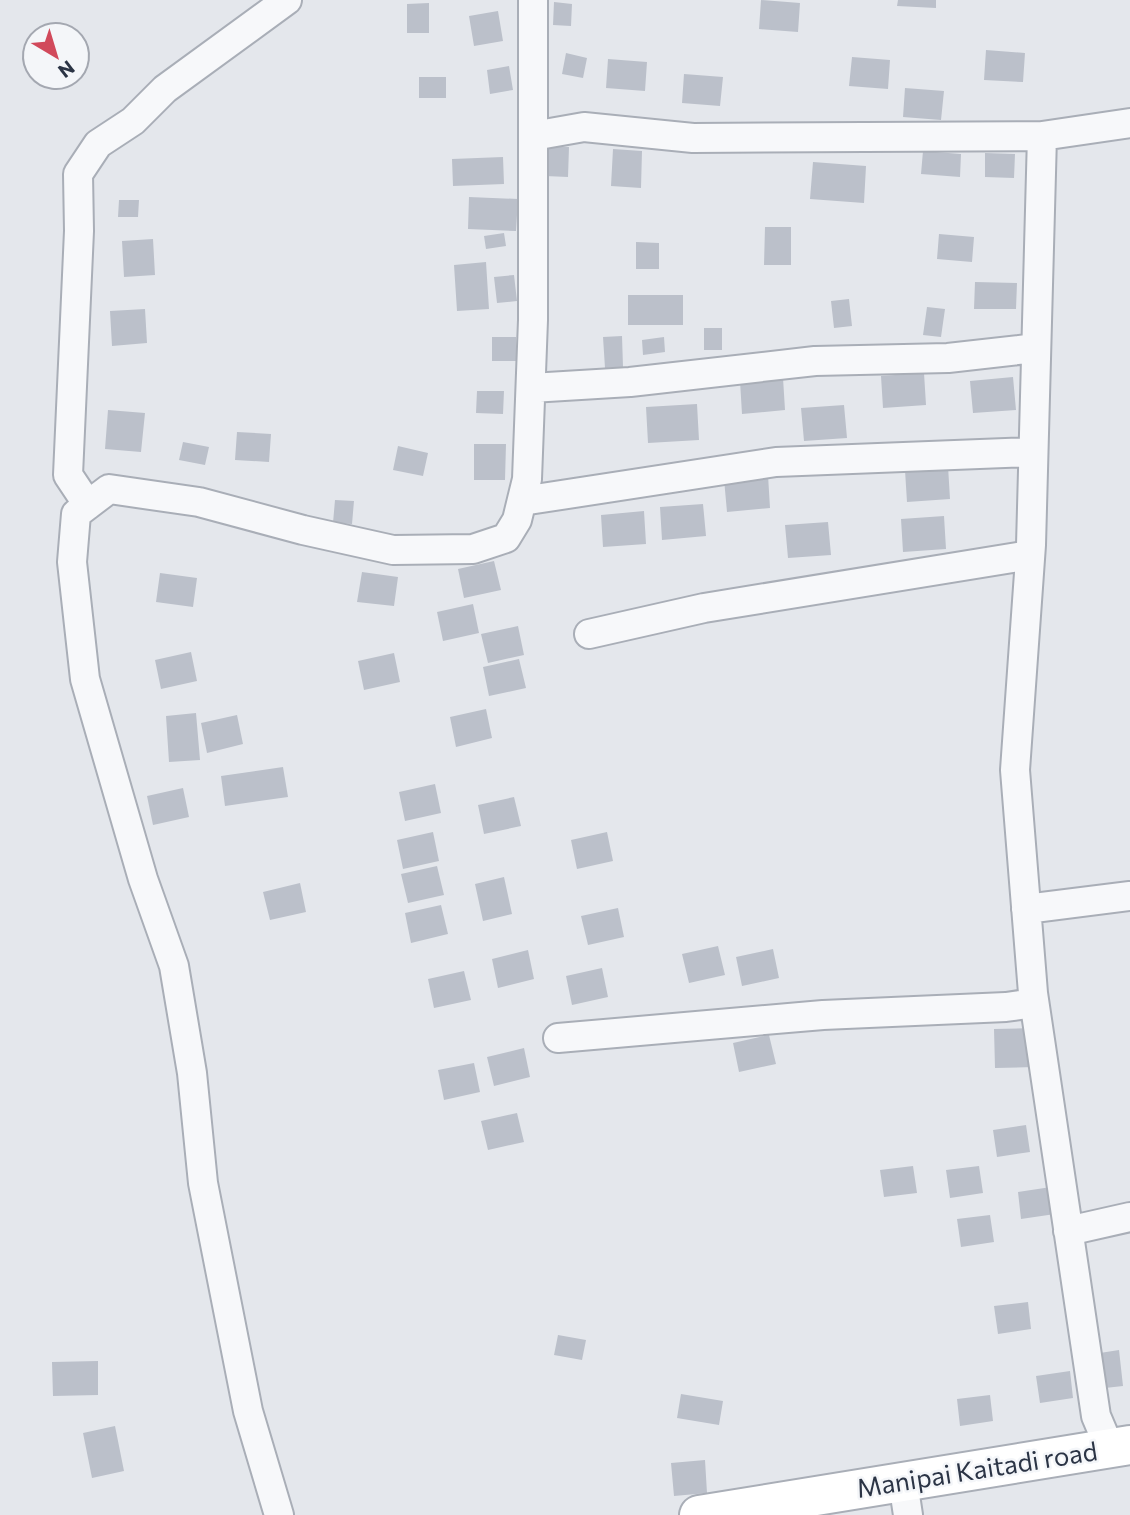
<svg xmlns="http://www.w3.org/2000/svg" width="1130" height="1515" font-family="Commissioner,sans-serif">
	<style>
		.building { fill: #bbc0ca }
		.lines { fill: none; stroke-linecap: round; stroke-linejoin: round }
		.minor-casing { stroke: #a9aeb7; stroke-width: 32 }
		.secondary-casing { stroke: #a9aeb7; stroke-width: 42 }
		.minor { stroke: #f7f8fa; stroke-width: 28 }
		.secondary { stroke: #fff; stroke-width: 38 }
		.labels { text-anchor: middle; stroke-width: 5; stroke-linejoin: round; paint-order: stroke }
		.street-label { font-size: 26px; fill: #2b3445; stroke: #f4f6f9 }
	</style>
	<rect width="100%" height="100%" fill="#e4e7ec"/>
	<path class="building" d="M 761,0 L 800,3 L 798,32 L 759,29 Z
		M 898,0 L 936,0 L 936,8 L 897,6 Z
		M 554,2 L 572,4 L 571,26 L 553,25 Z
		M 429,3 L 429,33 L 407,33 L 407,4 Z
		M 498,11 L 503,41 L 474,46 L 469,16 Z
		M 986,50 L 1025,53 L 1023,82 L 984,80 Z
		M 566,53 L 587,58 L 583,78 L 562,74 Z
		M 852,57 L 890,60 L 888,89 L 849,86 Z
		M 608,59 L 647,62 L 645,91 L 606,88 Z
		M 509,66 L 513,90 L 490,94 L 487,70 Z
		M 684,74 L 723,77 L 720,106 L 682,103 Z
		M 419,77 L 446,77 L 446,98 L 419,98 Z
		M 905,88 L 944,91 L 941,120 L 903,117 Z
		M 546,146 L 569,147 L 568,177 L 545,176 Z
		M 613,149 L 642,151 L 641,188 L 611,186 Z
		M 923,151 L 961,154 L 960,177 L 921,174 Z
		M 985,153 L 1015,154 L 1014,178 L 985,177 Z
		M 503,157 L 504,184 L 453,186 L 452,159 Z
		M 813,162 L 866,166 L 864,203 L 810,199 Z
		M 469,197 L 518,199 L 516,231 L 468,229 Z
		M 119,200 L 139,200 L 138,217 L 118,217 Z
		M 765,227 L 791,227 L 791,265 L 764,265 Z
		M 504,233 L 506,246 L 486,249 L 484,236 Z
		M 939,234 L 974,237 L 972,262 L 937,259 Z
		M 153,239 L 155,275 L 124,277 L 122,241 Z
		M 636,242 L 659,243 L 659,269 L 636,269 Z
		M 486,262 L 489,309 L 457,311 L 454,265 Z
		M 514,275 L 517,301 L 497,303 L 494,277 Z
		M 975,282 L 1017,283 L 1016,309 L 974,309 Z
		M 628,295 L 683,295 L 683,325 L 628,325 Z
		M 849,299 L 852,326 L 834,328 L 831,301 Z
		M 927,307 L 945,309 L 941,337 L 923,335 Z
		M 145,309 L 147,343 L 112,346 L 110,311 Z
		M 704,328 L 722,328 L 722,350 L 704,350 Z
		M 622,336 L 623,367 L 605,368 L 603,337 Z
		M 492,337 L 516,337 L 516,361 L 492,361 Z
		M 664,337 L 665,352 L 643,355 L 642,340 Z
		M 924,373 L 926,405 L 883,408 L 881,376 Z
		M 1013,377 L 1016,410 L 973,413 L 970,381 Z
		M 783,378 L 785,410 L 742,414 L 740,381 Z
		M 477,391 L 504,391 L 503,414 L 476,413 Z
		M 697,404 L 699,440 L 648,443 L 646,407 Z
		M 844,405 L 847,438 L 804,441 L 801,408 Z
		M 108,410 L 145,413 L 141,452 L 105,449 Z
		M 237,432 L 271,434 L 269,462 L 235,460 Z
		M 183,442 L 209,447 L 205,465 L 179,460 Z
		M 474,444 L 506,444 L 505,480 L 474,480 Z
		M 398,446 L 428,453 L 423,476 L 393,470 Z
		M 948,466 L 950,499 L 907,502 L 905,470 Z
		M 768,475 L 770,508 L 727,512 L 724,479 Z
		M 335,500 L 354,501 L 352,524 L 333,523 Z
		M 703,504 L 706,536 L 662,540 L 660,507 Z
		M 644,511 L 646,544 L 603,547 L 601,515 Z
		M 944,516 L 946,549 L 903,552 L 901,519 Z
		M 828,522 L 831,555 L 788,558 L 785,525 Z
		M 494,561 L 501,590 L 464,598 L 458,569 Z
		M 362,572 L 398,577 L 394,606 L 357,602 Z
		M 160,573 L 197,578 L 193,607 L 156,602 Z
		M 473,604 L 479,633 L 443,641 L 437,612 Z
		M 518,626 L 524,655 L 488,663 L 481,634 Z
		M 191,652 L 197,681 L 161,689 L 155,660 Z
		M 394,653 L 400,682 L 364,690 L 358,661 Z
		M 519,659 L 526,688 L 489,696 L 483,667 Z
		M 486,709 L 492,738 L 456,747 L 450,717 Z
		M 196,713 L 200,760 L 169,762 L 166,716 Z
		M 237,715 L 243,744 L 207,753 L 201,723 Z
		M 283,767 L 288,797 L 225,806 L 221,776 Z
		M 435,784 L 441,813 L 405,821 L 399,792 Z
		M 183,788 L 189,817 L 153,825 L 147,796 Z
		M 514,797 L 521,826 L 484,834 L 478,805 Z
		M 433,832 L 439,861 L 403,869 L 397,840 Z
		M 607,832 L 613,861 L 577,869 L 571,840 Z
		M 437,866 L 444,895 L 408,903 L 401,874 Z
		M 504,877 L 512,914 L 483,921 L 475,884 Z
		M 300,883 L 306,912 L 270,920 L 263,892 Z
		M 441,905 L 448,934 L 411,943 L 405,913 Z
		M 618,908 L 624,937 L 588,945 L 581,916 Z
		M 718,946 L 725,975 L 689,983 L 682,954 Z
		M 773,949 L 779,978 L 742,986 L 736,957 Z
		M 528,950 L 534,979 L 498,988 L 492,959 Z
		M 602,968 L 608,997 L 572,1005 L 566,976 Z
		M 464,971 L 471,1000 L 434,1008 L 428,979 Z
		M 1035,1028 L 1035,1067 L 995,1068 L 994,1029 Z
		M 769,1035 L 776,1064 L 739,1072 L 733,1043 Z
		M 524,1048 L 530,1077 L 494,1086 L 487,1057 Z
		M 474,1063 L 480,1092 L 444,1100 L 438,1070 Z
		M 517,1113 L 524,1142 L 488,1150 L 481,1121 Z
		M 1026,1125 L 1030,1152 L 997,1157 L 993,1130 Z
		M 913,1166 L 917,1193 L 884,1197 L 880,1170 Z
		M 979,1166 L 983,1193 L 950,1198 L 946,1170 Z
		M 1051,1187 L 1055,1214 L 1021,1219 L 1018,1192 Z
		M 990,1215 L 994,1242 L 961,1247 L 957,1219 Z
		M 1028,1302 L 1031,1329 L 998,1334 L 994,1306 Z
		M 558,1335 L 586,1340 L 582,1360 L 554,1355 Z
		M 1119,1350 L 1123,1386 L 1105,1388 L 1100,1353 Z
		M 98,1361 L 98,1395 L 53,1396 L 52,1362 Z
		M 1070,1371 L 1073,1398 L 1040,1403 L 1036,1376 Z
		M 681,1394 L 723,1401 L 719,1425 L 677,1418 Z
		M 990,1395 L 993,1421 L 960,1426 L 957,1399 Z
		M 115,1426 L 124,1471 L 92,1478 L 83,1433 Z
		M 705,1460 L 707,1493 L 674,1496 L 671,1463 Z"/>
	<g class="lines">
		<defs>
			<path id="minor" d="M 533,136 L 584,127 L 693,138 L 1042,136 L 1130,123
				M 1042,136 L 1031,545 L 1015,770 L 1033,993 L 1096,1416 L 1110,1449
				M 531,388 L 630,382 L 815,361 L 948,358 L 1036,348
				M 522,501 L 776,462 L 1033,452
				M 88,505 L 68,475 L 79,231 L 78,174 L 98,144 L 133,121 L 165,89 L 287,0
				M 589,634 L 704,608 L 1030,555
				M 1026,909 L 1130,896
				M 558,1038 L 823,1015 L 1006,1007 L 1034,1003
				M 1068,1231 L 1130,1217
				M 903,1482 L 908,1515
				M 279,1515 L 248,1411 L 203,1183 L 192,1073 L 174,966 L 143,879 L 85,679 L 72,562 L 76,514 L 109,489 L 199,502 L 303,530 L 393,550 L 473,549 L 506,538 L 517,520 L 527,479 L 533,320 L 533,0"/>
			<path id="secondary" d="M 699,1515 L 1130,1445"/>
		</defs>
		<use href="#minor" class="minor-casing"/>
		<use href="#secondary" class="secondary-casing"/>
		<use href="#minor" class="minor"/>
		<use href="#secondary" class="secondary"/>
	</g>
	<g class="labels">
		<g class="street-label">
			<text transform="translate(977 1470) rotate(-9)" y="9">Manipai Kaitadi road</text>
		</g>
	</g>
	<g transform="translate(56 56) rotate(142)"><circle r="33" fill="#f4f6f9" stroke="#a4a8b1" stroke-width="2"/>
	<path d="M0-5L12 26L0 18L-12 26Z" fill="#d1495b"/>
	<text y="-10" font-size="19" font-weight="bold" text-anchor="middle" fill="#2b3445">N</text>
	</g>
</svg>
